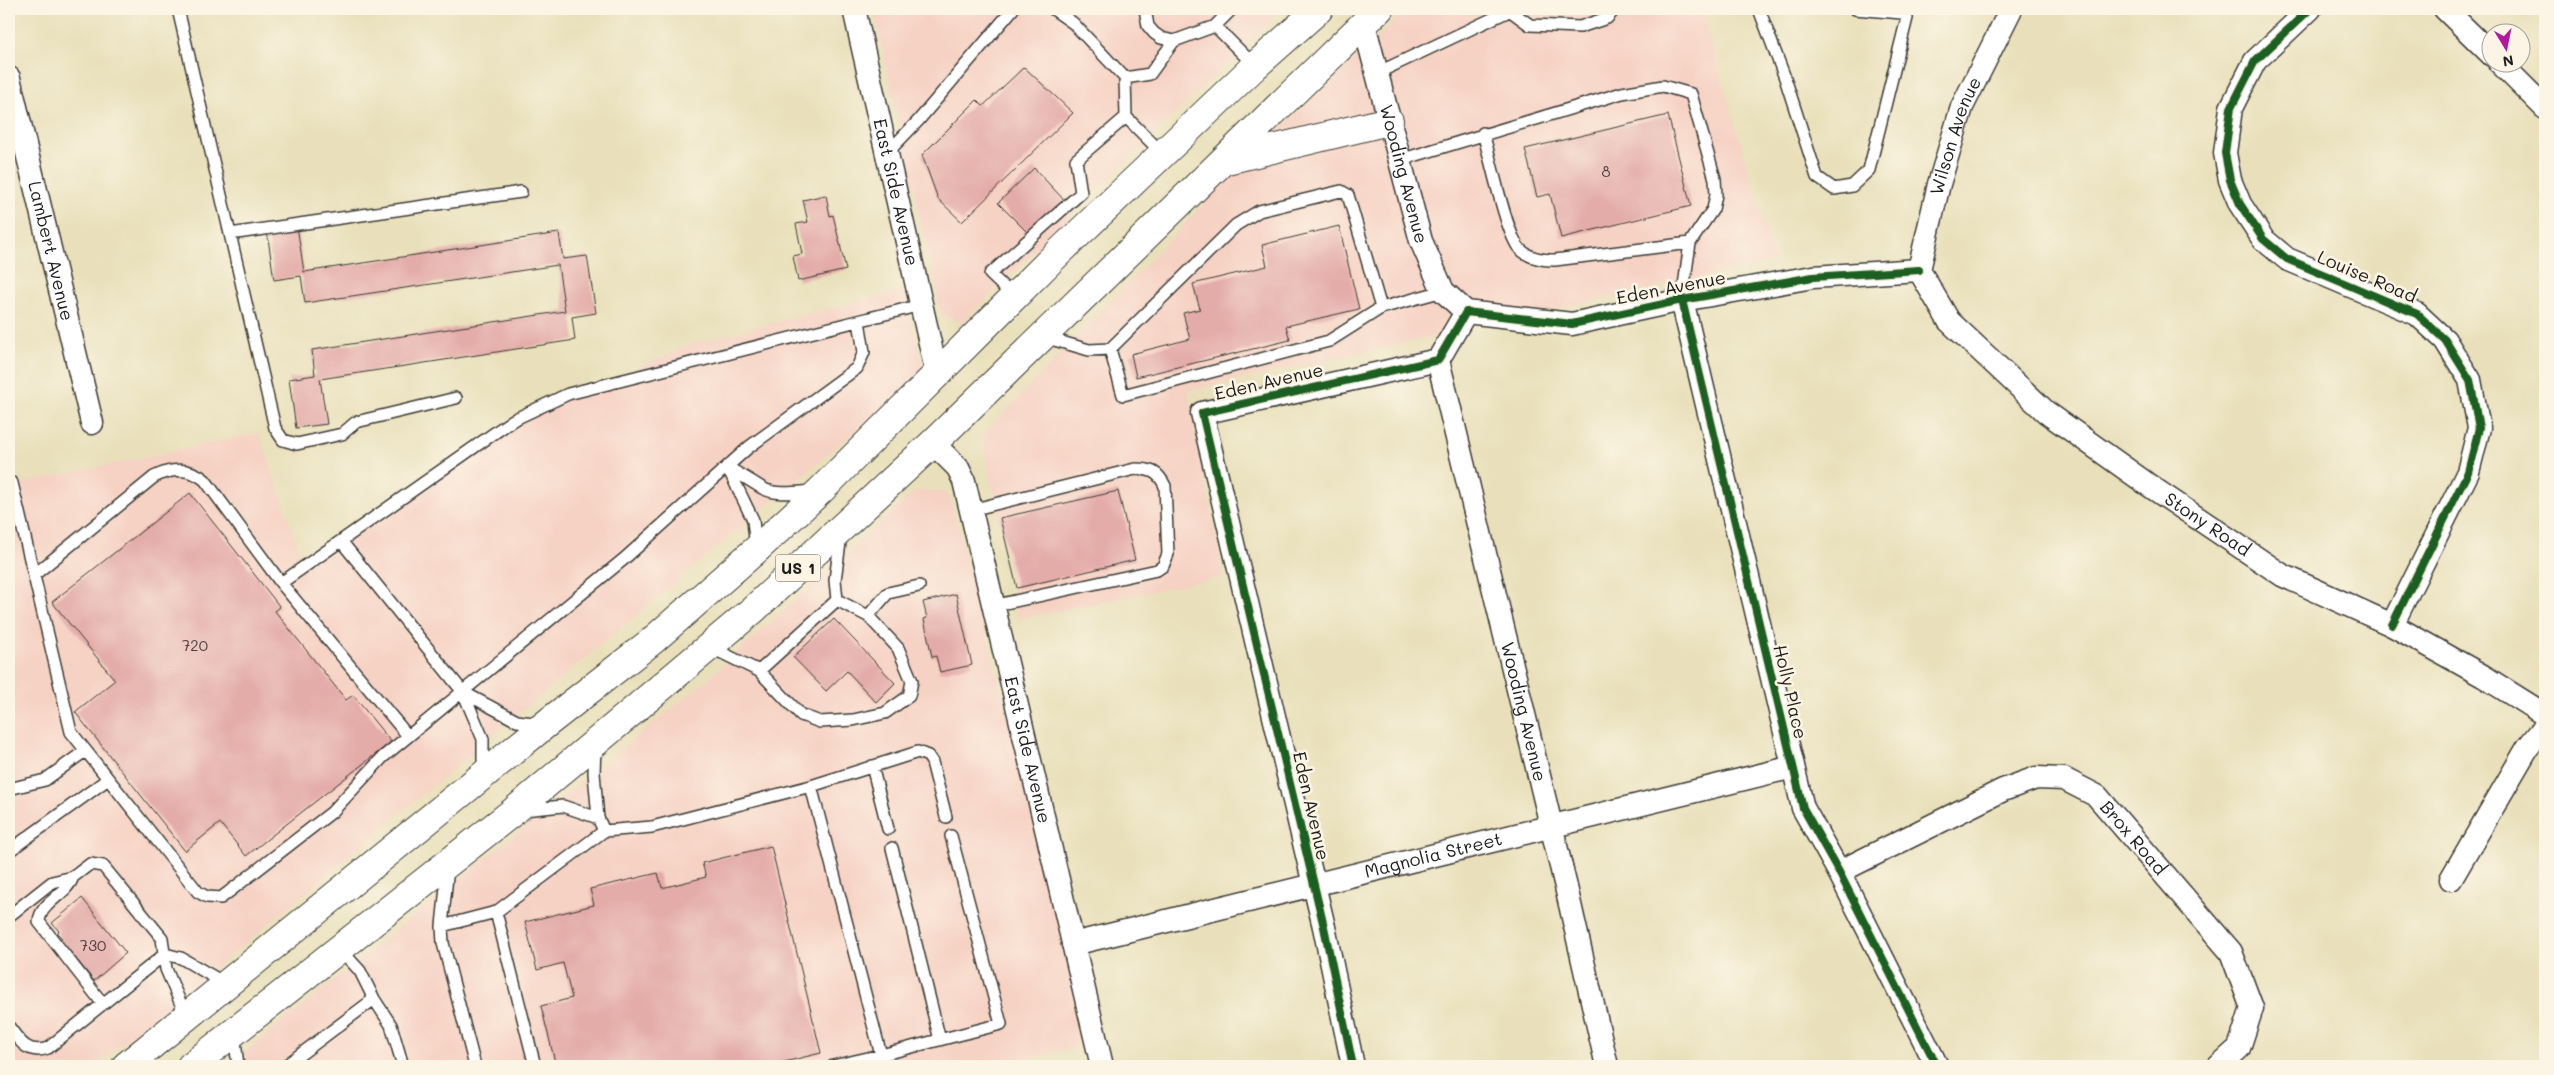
<svg xmlns="http://www.w3.org/2000/svg" width="2554" height="1075" font-family="Mali,sans-serif">
	<style>
		.built { fill: #f6d2c4 }
		.building { fill: #e4aca9 }
		.lines { fill: none; stroke-linecap: round; stroke-linejoin: round }
		.service-casing { stroke: #3b3934; stroke-width: 14 }
		.minor-casing { stroke: #3b3934; stroke-width: 25 }
		.trunk-casing { stroke: #3b3934; stroke-width: 30 }
		.service { stroke: #fff; stroke-width: 11 }
		.minor { stroke: #fff; stroke-width: 22 }
		.trunk { stroke: #fff; stroke-width: 28 }
		.cycleway-casing { stroke: #fcf5e5; stroke-width: 11 }
		.cycleway { stroke: #1b5e20; stroke-width: 8 }
		.labels { text-anchor: middle; stroke-width: 5; stroke-linejoin: round; paint-order: stroke }
		.number-label { font-size: 15px; fill: #4e403f }
		.shield { fill: #fcf5e5; stroke: #5f5d58; stroke-width: 1 }
		.shield-label { font-size: 16px; font-weight: bold; fill: #1c1c1c }
		.street-label { font-size: 18px; fill: #1c1c1c; stroke: #fcf5e5 }
	</style>
	<rect width="100%" height="100%" fill="#fcf5e5"/>
	<filter id="ink" filterUnits="userSpaceOnUse"><feTurbulence type="fractalNoise" baseFrequency=".02" numOctaves="2"/><feDisplacementMap in="SourceGraphic" scale="10" xChannelSelector="R" yChannelSelector="G"/><feConvolveMatrix kernelMatrix="1 2 1 2 8 2 1 2 1" color-interpolation-filters="sRGB"/></filter>
	<filter id="wash" filterUnits="userSpaceOnUse"><feTurbulence type="fractalNoise" baseFrequency=".0096" numOctaves="4" result="noise"/><feDisplacementMap in="SourceGraphic" scale="20" xChannelSelector="R" yChannelSelector="G"/><feGaussianBlur stdDeviation="1.12" result="paint"/><feColorMatrix in="noise" values="0 0 0 0 0 0 0 0 0 0 0 0 0 0 0 0 0 1.4 0 .05"/><feComposite in="paint" operator="in"/></filter>
	<g filter="url(#wash)">
		<rect width="100%" height="100%" fill="#e9e0bb"/>
		<path class="built" d="M 874,9 L 1281,9 L 1261,31 L 961,323 L 941,313 Z
			M 1407,9 L 1701,9 L 1775,261 L 1188,391 L 1223,577 L 1019,619 L 982,436 L 1235,171 Z
			M 904,290 L 925,373 L 167,1009 L 94,1066 L 9,1066 L 9,486 L 259,433 L 304,564 L 524,418 L 694,343 Z
			M 917,490 L 949,493 L 1095,1043 L 993,1066 L 227,1066 L 701,685 Z"/>
		<g id="blocks">
			<path class="building" d="M 1024,67 L 1073,113 L 962,222 L 938,199 L 922,155 L 977,100 L 983,106 Z
				M 1668,115 L 1691,206 L 1561,238 L 1550,194 L 1537,197 L 1525,149 Z
				M 1034,168 L 1065,201 L 1029,234 L 998,203 Z
				M 826,195 L 830,216 L 833,215 L 846,270 L 798,281 L 793,256 L 802,254 L 796,224 L 808,222 L 803,200 Z
				M 297,226 L 304,272 L 559,233 L 563,259 L 587,256 L 596,313 L 572,317 L 575,340 L 320,379 L 327,424 L 296,428 L 289,379 L 315,375 L 312,350 L 565,311 L 558,265 L 305,303 L 301,276 L 274,280 L 267,231 Z
				M 1339,226 L 1359,309 L 1286,326 L 1290,340 L 1136,377 L 1131,354 L 1190,339 L 1183,313 L 1200,309 L 1193,284 L 1267,266 L 1262,245 Z
				M 1118,491 L 1135,560 L 1017,588 L 1000,518 Z
				M 190,493 L 280,607 L 275,611 L 346,700 L 353,695 L 391,742 L 246,856 L 220,823 L 185,851 L 75,712 L 115,680 L 52,602 Z
				M 956,594 L 972,665 L 940,672 L 936,656 L 932,657 L 924,619 L 927,618 L 923,602 Z
				M 834,619 L 895,683 L 876,702 L 847,671 L 826,691 L 793,657 Z
				M 771,846 L 821,1053 L 768,1066 L 556,1066 L 541,1006 L 572,998 L 563,963 L 537,970 L 525,922 L 594,905 L 590,889 L 658,873 L 662,888 L 706,877 L 702,863 Z
				M 82,898 L 126,953 L 94,981 L 60,939 L 62,938 L 57,933 L 59,931 L 52,923 Z"/>
		</g>
	</g>
	<g filter="url(#ink)">
		<use href="#blocks" fill-opacity="0" stroke="#3b3934" stroke-width="1"/>
		<g class="lines">
			<defs>
				<path id="service" d="M 178,9 L 230,234 L 521,192
					M 1053,9 L 1073,23 L 1125,78 L 1150,74 L 1174,41
					M 1145,9 L 1148,26 L 1154,33 L 1161,38 L 1174,41 L 1215,26 L 1232,9
					M 1508,9 L 1530,25 L 1580,27 L 1607,18 L 1615,9
					M 1759,9 L 1785,78 L 1817,177 L 1834,189 L 1852,186 L 1869,170 L 1907,18 L 1902,13 L 1855,9
					M 1215,26 L 1255,66
					M 1377,73 L 1511,10
					M 1126,117 L 1163,154
					M 1483,133 C 1490,156 1506,233 1519,248 C 1528,258 1543,260 1555,260 L 1690,243
					M 887,153 L 918,121 L 1013,9
					M 1400,160 L 1622,93 L 1663,86 L 1691,94 L 1715,179 L 1716,195 L 1713,209 L 1690,243 L 1682,300
					M 230,234 L 275,428 L 283,440 L 297,444 L 342,434 L 356,422 L 456,398
					M 1014,297 L 990,274 L 1081,193 L 1076,160 L 1126,117 L 1125,78
					M 1044,337 L 1089,350 L 1110,349 L 1236,225 L 1259,211 L 1341,191 L 1348,195 L 1381,308 L 1443,291
					M 1110,349 L 1123,395 L 1329,341 L 1381,308
					M 728,468 C 740,474 751,481 762,488 C 776,496 798,492 813,491
					M 728,468 L 753,520 L 756,548
					M 12,483 L 71,732 L 198,892 L 207,897 L 221,898 L 332,812 L 383,757 L 624,559 L 749,447 L 857,368 L 864,352 L 859,321
					M 971,510 L 1135,469 C 1150,469 1158,471 1165,486 L 1168,554 L 1163,566 L 1157,570 L 992,606
					M 341,541 L 463,692 L 483,739 L 483,772
					M 34,575 L 154,477 C 172,468 189,467 205,480 L 281,583 L 408,736
					M 281,583 L 513,420 L 568,394 L 921,305
					M 837,600 L 835,580 L 841,535
					M 868,616 L 888,593 L 919,586
					M 710,647 L 759,671 L 801,715 L 820,722 L 853,720 L 885,713 L 909,696 L 912,681 L 898,648 L 868,616 L 837,600
					M 759,671 L 837,600
					M 463,692 L 517,721 L 542,724
					M 872,766 L 888,829
					M 811,786 L 881,1055 L 833,1066
					M 9,789 L 45,780 L 85,751
					M 523,810 L 563,806 L 598,818 L 594,773 L 595,746
					M 598,818 L 604,831 L 652,827 L 811,786 L 918,752 L 928,756 L 932,762 L 946,817
					M 892,848 L 940,1040
					M 9,851 L 108,779
					M 448,867 L 442,926 L 443,943 L 475,1066
					M 73,877 C 67,895 40,902 39,922 L 103,1004
					M 496,912 L 535,1066
					M 9,916 L 52,882 L 73,877 L 90,864 L 103,866 L 162,938 L 166,969 L 186,1016
					M 442,926 L 496,912 L 604,831
					M 165,954 L 181,958 L 226,984
					M 374,999 L 391,1025 L 403,1066
					M 9,1027 C 20,1042 28,1055 48,1048 L 165,954
					M 234,1033 L 238,1066
					M 881,1055 L 1001,1024 L 951,836
					M 285,1066 L 374,999 L 360,971 L 340,949"/>
				<g id="minor">
					<path id="s1" d="M 854,9 L 937,374"/>
					<path d="M 2310,9 L 2255,61 L 2231,108 L 2225,153 L 2230,180 L 2240,204 L 2263,239 L 2287,259 L 2417,314 L 2445,340 L 2470,380 L 2479,428 L 2468,472 L 2392,625"/>
					<path d="M 2445,9 L 2492,55"/>
					<path id="s2" d="M 1364,24 L 1421,241 L 1443,291 L 1466,312"/>
					<path d="M 2499,62 L 2545,108"/>
					<path id="s3" d="M 9,78 L 92,423"/>
					<path id="s4" d="M 1919,270 L 1949,321 L 2046,412 L 2147,484 L 2282,575 L 2392,625 L 2483,676 L 2545,715"/>
					<path id="s5" d="M 1919,270 L 1939,184 L 1962,107 L 2011,9"/>
					<path d="M 1682,300 L 1803,808 L 1839,872 L 1937,1066"/>
					<path id="s6" d="M 1438,360 L 1566,887 L 1607,1066"/>
					<path id="s7" d="M 933,443 L 958,468 L 964,481 L 1102,1066"/>
					<path id="s8" d="M 1839,872 L 2003,790 L 2036,778 L 2064,779 L 2097,796 L 2231,952 L 2252,1008 L 2239,1048 L 2219,1066"/>
					<path d="M 2451,879 L 2528,747 L 2545,726"/>
					<path id="s9" d="M 1073,944 L 1793,767"/>
					<path d="M 1353,1066 L 1324,927 L 1202,413 L 1438,360 L 1466,312 L 1572,324 L 1682,300 L 1813,277 L 1919,270"/>
				</g>
				<path id="trunk" d="M 1223,161 L 1389,121
					M 126,1066 L 546,724 L 652,641 L 757,549 L 820,491 L 1051,260 L 1255,66 L 1319,9
					M 191,1066 L 514,811 L 754,609 L 933,443 L 1379,9"/>
			</defs>
			<use href="#service" class="service-casing"/>
			<use href="#minor" class="minor-casing"/>
			<use href="#trunk" class="trunk-casing"/>
			<use href="#service" class="service"/>
			<use href="#minor" class="minor"/>
			<use href="#trunk" class="trunk"/>
			<defs>
				<path id="cycleway" d="M 2310,9 L 2255,61 L 2231,108 L 2225,153 L 2230,180 L 2240,204 L 2263,239 L 2287,259 L 2417,314 L 2445,340 L 2470,380 L 2479,428 L 2468,472 L 2392,625
					M 1682,300 L 1803,808 L 1839,872 L 1937,1066
					M 1353,1066 L 1324,927 L 1202,413 L 1438,360 L 1466,312 L 1572,324 L 1682,300 L 1813,277 L 1919,270"/>
			</defs>
			<use href="#cycleway" class="cycleway-casing"/>
			<use href="#cycleway" class="cycleway"/>
		</g>
	</g>
	<g class="labels">
		<g class="number-label">
			<text x="1606" y="177">8</text>
			<text x="195" y="651">720</text>
			<text x="93" y="951">730</text>
		</g>
		<rect class="shield" x="775.5" y="554.5" width="45" height="27" rx="4"/>
		<g class="shield-label">
			<text x="798" y="574">US 1</text>
		</g>
		<g class="street-label">
			<text dy="6" stroke="none"><textPath href="#s5" startOffset="139">Wilson Avenue</textPath></text>
			<text dy="6" stroke="none"><textPath href="#s2" startOffset="155">Wooding Avenue</textPath></text>
			<text dy="6" stroke="none"><textPath href="#s1" startOffset="188">East Side Avenue</textPath></text>
			<text dy="6" stroke="none"><textPath href="#s3" startOffset="178">Lambert Avenue</textPath></text>
			<text transform="translate(2367 277) rotate(23)" y="6">Louise Road</text>
			<text transform="translate(1671 288) rotate(-11)" y="6">Eden Avenue</text>
			<text transform="translate(1269 382) rotate(-13)" y="6">Eden Avenue</text>
			<text dy="6" stroke="none"><textPath href="#s4" startOffset="389">Stony Road</textPath></text>
			<text transform="translate(1790 692) rotate(77)" y="6">Holly Place</text>
			<text dy="6" stroke="none"><textPath href="#s6" startOffset="362">Wooding Avenue</textPath></text>
			<text dy="6" stroke="none"><textPath href="#s7" startOffset="326">East Side Avenue</textPath></text>
			<text transform="translate(1311 806) rotate(77)" y="6">Eden Avenue</text>
			<text dy="6" stroke="none"><textPath href="#s8" startOffset="339">Brox Road</textPath></text>
			<text dy="6" stroke="none"><textPath href="#s9" startOffset="371">Magnolia Street</textPath></text>
		</g>
	</g>
	<rect width="2554" height="1075" fill="none" stroke="#fcf5e5" stroke-width="30"/>
	<g transform="translate(2506 48) rotate(170)"><circle r="24" fill="#fcf5e5" stroke="#a29e95"/>
	<path d="M0-4L9 19L0 12L-9 19Z" fill="#b5179e"/>
	<text y="-8" font-size="14" font-weight="bold" text-anchor="middle" fill="#1c1c1c">N</text>
	</g>
</svg>
